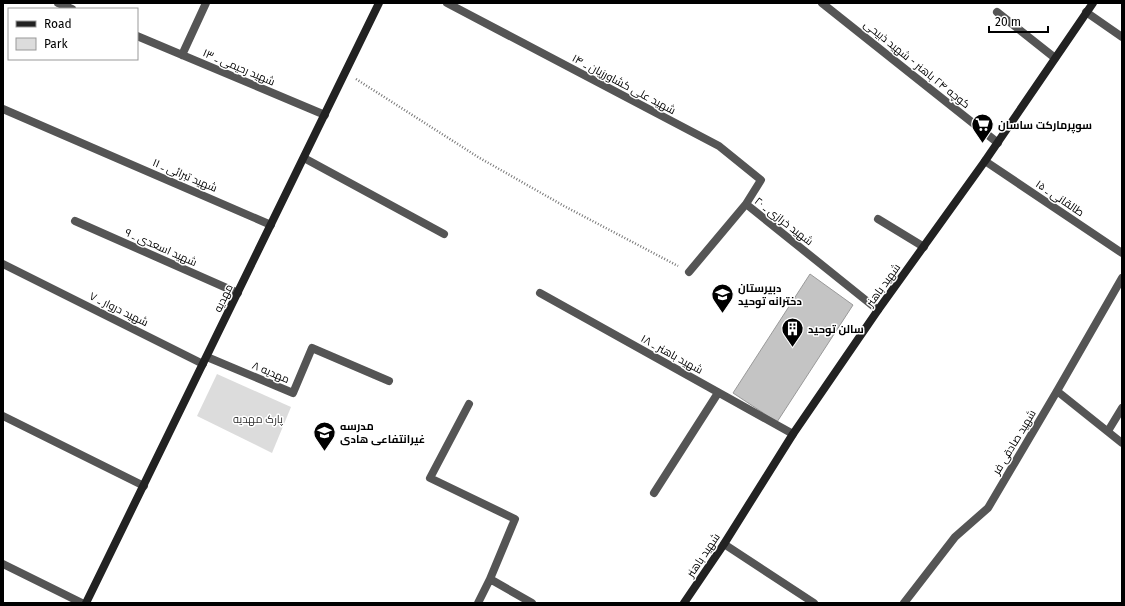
<svg xmlns="http://www.w3.org/2000/svg" width="1125" height="606" font-family="'Fira Sans',Cairo,sans-serif">
	<style>
		.green { fill: #dcdcdc }
		.building { fill: #c4c4c4; stroke: #999 }
		.lines { fill: none; stroke-linecap: round; stroke-linejoin: round }
		.path { stroke: #777; stroke-width: 2.5; stroke-dasharray: 1 2; stroke-linecap: butt }
		.lane { stroke: #555; stroke-width: 8 }
		.street { stroke: #555; stroke-width: 8 }
		.secondary { stroke: #222; stroke-width: 8 }
		.labels { text-anchor: middle; stroke-width: 3; stroke-linejoin: round; paint-order: stroke }
		.street-label { font-size: 11px; fill: #000; stroke: #fff }
		.poi-label { font-size: 11px; font-weight: bold; fill: #000; stroke: #fff; text-anchor: start }
		.park-label { font-size: 11px; fill: #333; stroke: #fff }
	</style>
	<rect width="100%" height="100%" fill="#fff"/>
	<path class="green" d="M 217,374 L 291,407 L 272,453 L 197,416 Z"/>
	<path class="building" d="M 810,274 L 853,305 L 777,422 L 733,393 Z"/>
	<g class="lines">
		<path class="path" d="M 356,79 L 478,157 L 564,206 L 678,266"/>
		<path class="lane" d="M 878,219 L 924,247"/>
		<path class="street" d="M 58,3 L 72,9
			M 447,3 L 719,146 L 761,180 L 746,204
			M 822,3 L 998,143
			M 997,12 L 1055,58
			M 1086,12 L 1122,37
			M 137,36 L 325,115
			M 182,55 L 206,3
			M 3,109 L 271,225
			M 304,158 L 444,234
			M 985,161 L 1122,253
			M 75,221 L 238,293
			M 3,264 L 203,364
			M 689,272 L 746,204 L 878,310
			M 540,293 L 793,434
			M 207,357 L 293,393 L 312,348 L 389,381
			M 1057,391 L 1122,443
			M 469,404 L 430,478 L 515,519 L 490,579 L 478,603
			M 3,416 L 144,486
			M 1108,431 L 1122,408
			M 654,493 L 718,393
			M 724,544 L 814,603
			M 3,564 L 82,603
			M 490,579 L 532,603
			M 904,603 L 955,537 L 988,508 L 1057,391 L 1122,278"/>
		<path class="secondary" d="M 86,603 L 379,3
			M 684,603 L 724,544 L 793,434 L 878,310 L 985,161 L 1093,3"/>
	</g>
	<defs>
		<symbol id="supermarket-pin" viewBox="-11 -11 22 30"><path d="M0 17L-7.5 6A9.5 9.5 0 1 1 7.5 6Z" fill="#000" stroke="#fff"/><path d="M-6-5.5h2.5l.6 2H6L4.5 2H-2.5L-4.4-4H-6ZM-1.5 3.2a1.3 1.3 0 1 0 .1 0ZM3 3.2a1.3 1.3 0 1 0 .1 0Z" fill="#fff"/></symbol>
		<symbol id="school-pin" viewBox="-11 -11 22 30"><path d="M0 17L-7.5 6A9.5 9.5 0 1 1 7.5 6Z" fill="#000" stroke="#fff"/><path d="M0-5L7-2L0 1L-7-2ZM-4 1L0 2.5L4 1V4Q0 6-4 4Z" fill="#fff"/></symbol>
		<symbol id="building-pin" viewBox="-11 -11 22 30"><path d="M0 17L-7.5 6A9.5 9.5 0 1 1 7.5 6Z" fill="#000" stroke="#fff"/><path d="M-4-6H4V6H1V3H-1V6H-4ZM-2.5-4.3h1.7v1.8h-1.7ZM.8-4.3h1.7v1.8H.8ZM-2.5-1h1.7V.8h-1.7ZM.8-1h1.7V.8H.8Z" fill="#fff"/></symbol>
	</defs>
	<g fill-rule="evenodd">
		<use href="#supermarket-pin" x="970" y="112" width="25" height="34"/>
		<use href="#school-pin" x="710" y="282" width="25" height="34"/>
		<use href="#building-pin" x="780" y="316" width="25" height="34"/>
		<use href="#school-pin" x="312" y="420" width="25" height="34"/>
	</g>
	<g class="labels">
		<g class="street-label">
			<text transform="translate(917 64) rotate(39)" y="4">کوچه ۲۴ باهنر - شهید ذبیحی</text>
			<text transform="translate(239 67) rotate(23)" y="4">شهید رحیمی ـ ۱۳</text>
			<text transform="translate(624 84) rotate(28)" y="4">شهید علی کشاورزیان ـ ۱۴</text>
			<text transform="translate(185 175) rotate(23)" y="4">شهید تبرائی ـ ۱۱</text>
			<text transform="translate(1060 198) rotate(34)" y="4">طالقانی ـ ۱۵</text>
			<text transform="translate(784 221) rotate(38)" y="4">شهید خرازی ـ ۲۰</text>
			<text transform="translate(161 247) rotate(24)" y="4">شهید اسعدی ـ ۹</text>
			<text transform="translate(883 285) rotate(-54)" y="4">شهید باهنر</text>
			<text transform="translate(223 298) rotate(-64)" y="4">مهدیه</text>
			<text transform="translate(119 309) rotate(26)" y="4">شهید دروار ـ ۷</text>
			<text transform="translate(672 354) rotate(29)" y="4">شهید باهنر ـ ۱۸</text>
			<text transform="translate(271 372) rotate(23)" y="4">مهدیه ۸</text>
			<text transform="translate(1014 442) rotate(-59)" y="4">شهید صادقی فر</text>
			<text transform="translate(703 555) rotate(-56)" y="4">شهید باهنر</text>
		</g>
		<g class="poi-label">
			<text x="998" y="129">سوپرمارکت ساسان</text>
			<text x="738" y="292">دبیرستان<tspan x="738" dy="13">دخترانه توحید</tspan></text>
			<text x="808" y="333">سالن توحید</text>
			<text x="340" y="430">مدرسه<tspan x="340" dy="13">غیرانتفاعی هادی</tspan></text>
		</g>
		<g class="park-label">
			<text x="258" y="423">پارک مهدیه</text>
		</g>
	</g>
	<rect width="1125" height="606" fill="none" stroke="#000000" stroke-width="8"/>
	<rect x="8" y="8" width="130" height="52" fill="#ffffff" stroke="#999999"/>
	<rect x="16" y="21" width="20" height="6" fill="#222222" stroke="#999999"/>
	<text x="44" y="28" font-size="12" fill="#000000">Road</text>
	<rect x="16" y="38" width="20" height="12" fill="#dcdcdc" stroke="#999999"/>
	<text x="44" y="48" font-size="12" fill="#000000">Park</text>
	<path d="M989 26v6h59v-6" fill="none" stroke="#000000" stroke-width="2"/>
	<text x="995" y="26" font-size="12" fill="#000000" stroke="#ffffff" stroke-width="3" paint-order="stroke">20 m</text>
</svg>
